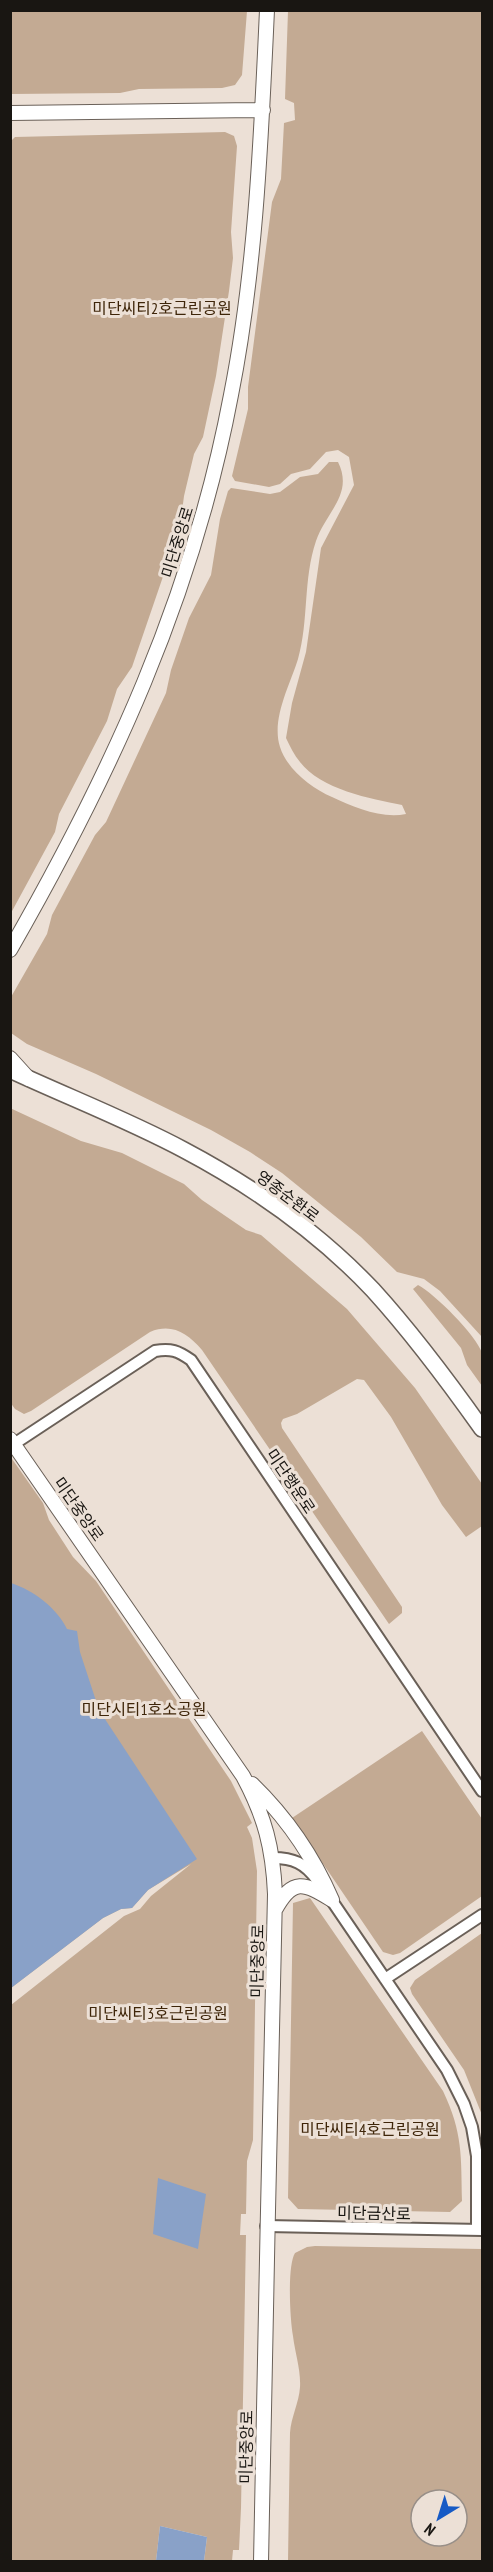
<svg xmlns="http://www.w3.org/2000/svg" width="493" height="2572" font-family="'PT Sans Narrow','Noto Sans KR',sans-serif">
	<style>
		.green { fill: #c3aa93; fill-rule: evenodd }
		.water { fill: #89a1c8 }
		.lines { fill: none; stroke-linecap: round; stroke-linejoin: round }
		.minor-casing { stroke: #6a6058; stroke-width: 14 }
		.tertiary-casing { stroke: #6a6058; stroke-width: 16 }
		.secondary-casing { stroke: #6a6058; stroke-width: 18 }
		.minor { stroke: #fff; stroke-width: 10 }
		.tertiary { stroke: #fff; stroke-width: 14 }
		.secondary { stroke: #fff; stroke-width: 15 }
		.labels { text-anchor: middle; stroke-width: 6; stroke-linejoin: round; paint-order: stroke }
		.park-label { font-size: 16px; fill: #3e2509; stroke: #ece0d6 }
		.street-label { font-size: 16px; fill: #191612; stroke: #ece0d6 }
	</style>
	<rect width="100%" height="100%" fill="#ece0d6"/>
	<path class="green" d="M 10,11 L 247,11 L 242,75 L 235,85 L 222,88 L 139,89 L 120,93 L 11,94 Z
		M 288,11 L 482,11 L 482,1337 L 440,1291 L 424,1279 L 397,1272 L 361,1237 L 282,1173 L 250,1152 L 211,1130 L 96,1074 L 27,1044 L 11,1033 L 11,997 L 47,934 L 52,915 L 95,835 L 106,822 L 166,693 L 171,670 L 189,618 L 211,575 L 220,519 L 228,491 L 231,488 L 270,494 L 280,492 L 300,477 L 318,474 L 329,462 L 338,462 C 354,494 326,512 316,541 C 303,579 309,621 298,659 C 290,685 271,719 280,747 C 287,769 311,788 332,797 C 354,807 381,819 406,814 L 402,805 C 371,799 320,789 300,762 C 294,755 290,746 286,738 L 292,703 L 306,652 L 321,548 L 354,485 L 349,457 L 338,450 L 326,452 L 310,469 L 291,474 L 280,484 L 269,487 L 235,481 L 232,476 L 248,409 L 248,387 L 272,202 L 281,179 L 284,123 L 295,120 L 294,103 L 285,99 Z
		M 225,132 L 234,136 L 237,146 L 231,232 L 233,258 L 229,291 L 216,376 L 203,437 L 194,454 L 184,496 L 180,527 L 132,667 L 117,689 L 107,721 L 59,814 L 55,832 L 11,913 L 11,141 L 15,137 Z
		M 10,1108 L 81,1141 L 122,1153 L 184,1184 L 202,1200 L 246,1230 L 261,1235 L 347,1309 L 415,1388 L 482,1484 L 482,1526 L 466,1537 L 442,1505 L 391,1417 L 364,1380 L 357,1379 L 297,1414 L 283,1419 L 281,1423 L 282,1428 L 402,1607 L 402,1613 L 389,1624 L 202,1350 C 187,1333 172,1323 150,1332 L 31,1411 L 24,1414 L 15,1409 L 10,1402 Z
		M 418,1285 C 435,1294 476,1335 482,1353 C 485,1362 483,1377 482,1386 L 467,1365 L 461,1348 L 413,1289 Z
		M 10,1456 L 43,1503 L 49,1520 L 73,1557 L 96,1581 L 231,1781 L 252,1823 L 247,1827 L 252,1838 L 257,1871 L 253,2140 L 247,2161 L 246,2214 L 241,2214 L 240,2235 L 246,2235 L 241,2508 L 239,2550 L 233,2550 L 232,2561 L 204,2561 L 207,2537 L 160,2526 L 156,2561 L 11,2561 L 11,2005 L 124,1916 L 140,1909 L 151,1896 L 191,1864 L 148,1890 L 132,1908 L 121,1909 L 103,1918 L 11,1988 Z
		M 422,1731 L 482,1819 L 482,1896 L 400,1953 L 393,1955 L 383,1952 L 292,1818 Z
		M 310,1898 L 443,2091 C 463,2133 461,2156 462,2201 L 450,2212 L 298,2209 L 288,2198 L 293,1903 Z
		M 482,1933 L 482,2115 L 464,2070 L 412,1994 L 410,1988 L 415,1980 Z
		M 315,2246 L 482,2249 L 482,2561 L 288,2561 L 290,2433 C 291,2417 299,2403 300,2387 C 301,2370 295,2353 293,2336 C 290,2320 287,2266 295,2253 L 307,2247 ZM 421,2500 L 457,2500 L 457,2536 L 421,2536 Z"/>
	<path class="water" d="M 11,1583 C 33,1590 57,1608 67,1629 L 77,1631 L 80,1652 L 99,1710 L 197,1859 L 148,1890 L 132,1908 L 121,1909 L 103,1918 L 11,1988 Z
		M 158,2178 L 206,2194 L 198,2249 L 153,2234 Z
		M 160,2526 L 207,2537 L 204,2561 L 156,2561 Z"/>
	<g class="lines">
		<defs>
			<path id="minor" d="M 14,1444 L 155,1351 C 171,1348 178,1351 191,1360 L 482,1791
				M 273,1858 C 293,1858 305,1863 317,1880
				M 328,1895 L 447,2070 L 464,2104 L 472,2127 L 477,2156 L 477,2230
				M 385,1979 L 482,1915
				M 266,2226 L 482,2230"/>
			<path id="tertiary" d="M 10,113 L 263,110
				M 10,950 C 111,774 193,597 231,395 C 256,269 261,139 267,10
				M 10,1058 L 29,1079
				M 10,1439 L 243,1776 C 265,1817 273,1848 275,1894 C 271,2117 264,2339 261,2562
				M 252,1784 C 286,1817 313,1856 332,1900
				M 275,1910 C 293,1877 304,1883 332,1900"/>
			<path id="secondary" d="M 10,1070 C 68,1097 128,1120 184,1150 C 252,1186 320,1234 373,1290 C 413,1334 448,1381 482,1429"/>
		</defs>
		<use href="#minor" class="minor-casing"/>
		<use href="#tertiary" class="tertiary-casing"/>
		<use href="#secondary" class="secondary-casing"/>
		<use href="#minor" class="minor"/>
		<use href="#tertiary" class="tertiary"/>
		<use href="#secondary" class="secondary"/>
	</g>
	<g class="labels">
		<g class="park-label">
			<text x="162" y="314">미단씨티2호근린공원</text>
			<text x="144" y="1715">미단시티1호소공원</text>
			<text x="158" y="2019">미단씨티3호근린공원</text>
			<text x="370" y="2135">미단씨티4호근린공원</text>
		</g>
		<g class="street-label">
			<text transform="translate(177 542) rotate(-73)" y="6">미단중앙로</text>
			<text transform="translate(288 1196) rotate(37)" y="6">영종순환로</text>
			<text transform="translate(291 1481) rotate(56)" y="6">미단행운로</text>
			<text transform="translate(79 1509) rotate(55)" y="6">미단중앙로</text>
			<text transform="translate(257 1961) rotate(-89)" y="6">미단중앙로</text>
			<text transform="translate(374 2213) rotate(1)" y="6">미단금산로</text>
			<text transform="translate(246 2447) rotate(-89)" y="6">미단중앙로</text>
		</g>
	</g>
	<rect width="493" height="2572" fill="none" stroke="#191612" stroke-width="24"/>
	<g transform="translate(439 2518) rotate(218)"><circle r="28" fill="#ece0d6" stroke="#988f88" stroke-width="1.5"/>
	<path d="M0-4.5L10 22L0 15L-10 22Z" fill="#165ac5"/>
	<text y="-9" font-size="16" font-weight="bold" text-anchor="middle" fill="#191612">N</text>
	</g>
</svg>
